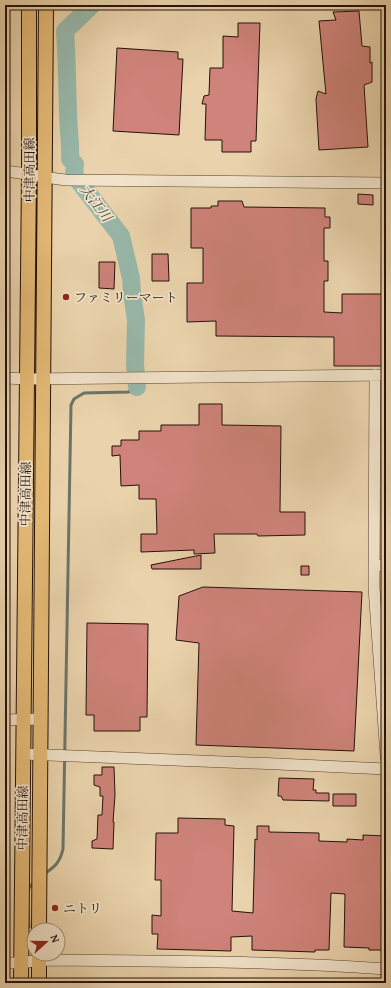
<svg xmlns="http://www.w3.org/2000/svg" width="391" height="988" font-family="'Gentium Book Plus','Noto Serif JP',serif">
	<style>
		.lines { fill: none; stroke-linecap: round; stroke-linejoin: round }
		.stream { stroke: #6a756a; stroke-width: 3 }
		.river { stroke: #98b8aa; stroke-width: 18 }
		.building { fill: #cf837a; stroke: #24110a }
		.minor-casing { stroke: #564232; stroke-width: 12 }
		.major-casing { stroke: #24110a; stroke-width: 16 }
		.minor { stroke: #f1e2c9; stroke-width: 11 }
		.major { stroke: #e5ba76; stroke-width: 14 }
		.poi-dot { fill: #8f2418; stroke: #f1e2c9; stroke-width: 1.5 }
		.labels { text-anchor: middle; stroke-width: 3.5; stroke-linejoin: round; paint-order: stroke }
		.street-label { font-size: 13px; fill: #24110a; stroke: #f1e2c9 }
		.poi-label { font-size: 13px; fill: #24110a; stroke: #f1e2c9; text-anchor: start }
		.water-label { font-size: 14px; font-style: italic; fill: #4d4b42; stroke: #f1e2c9 }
	</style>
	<rect width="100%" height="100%" fill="#ead3ac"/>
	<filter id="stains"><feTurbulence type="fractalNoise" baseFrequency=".005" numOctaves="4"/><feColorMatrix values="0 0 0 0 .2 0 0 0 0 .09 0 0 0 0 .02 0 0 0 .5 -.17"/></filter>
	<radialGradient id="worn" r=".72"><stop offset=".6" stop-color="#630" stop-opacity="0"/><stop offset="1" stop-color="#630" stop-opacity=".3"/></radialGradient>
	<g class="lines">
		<path class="stream" d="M 44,874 C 55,867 60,862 63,849 L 71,405 L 74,399 L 84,393 L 128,392 L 134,390 L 137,387
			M 28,891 L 29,888 L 35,881
			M 28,909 L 29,927"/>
		<path class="river" d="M 92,5 L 65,31 C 67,58 67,85 68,112 C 68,128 71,143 70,159 L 75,164 L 74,175 L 121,236 L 131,278 L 132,293 L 136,320 L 135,364 L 137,387"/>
	</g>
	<path class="building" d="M 359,11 L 362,46 L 370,47 L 370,63 L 372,62 L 372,82 L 364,85 L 368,147 L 319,150 L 316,99 L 318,91 L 326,94 L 319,21 L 336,20 L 333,12 Z
		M 238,23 L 260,23 L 256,141 L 251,141 L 251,152 L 222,152 L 222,140 L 205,140 L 206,104 L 202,104 L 204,96 L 209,95 L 210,68 L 223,68 L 223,36 L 238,37 Z
		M 117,48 L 178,52 L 178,59 L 183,59 L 179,135 L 113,131 Z
		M 358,194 L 373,195 L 373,205 L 358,204 Z
		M 218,201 L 242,201 L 244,207 L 325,208 L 325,217 L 330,217 L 330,228 L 324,228 L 324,261 L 328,261 L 328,281 L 324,281 L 324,312 L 342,313 L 342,294 L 384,294 L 384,301 L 386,301 L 386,366 L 334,366 L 334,337 L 216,336 L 216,321 L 187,322 L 187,283 L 203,283 L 203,248 L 191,248 L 191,208 L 211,208 L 211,206 L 218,206 Z
		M 152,254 L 168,254 L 169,281 L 152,281 Z
		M 99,262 L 115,262 L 114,289 L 99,288 Z
		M 199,404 L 222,404 L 222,425 L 281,426 L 280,512 L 305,512 L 305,535 L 258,536 L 257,534 L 214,534 L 215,553 L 194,554 L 194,550 L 141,552 L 141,534 L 157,534 L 156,499 L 139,499 L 139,485 L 121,486 L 120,455 L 112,456 L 112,446 L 121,446 L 121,440 L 139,440 L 139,431 L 161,431 L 161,425 L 199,425 Z
		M 201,555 L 201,569 L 152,569 L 151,565 Z
		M 301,566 L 309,566 L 309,575 L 301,575 Z
		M 203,587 L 362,592 L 354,751 L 196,745 L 199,643 L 176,640 L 179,596 Z
		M 87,623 L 148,624 L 147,717 L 140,717 L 140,731 L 94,731 L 94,715 L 86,715 Z
		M 102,767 L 114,767 L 115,795 L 113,822 L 114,822 L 113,849 L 92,848 L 92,841 L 97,839 L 98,815 L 102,815 L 103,796 L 100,796 L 100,787 L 94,785 L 94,775 L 102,775 Z
		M 279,778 L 314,779 L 313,790 L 316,790 L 316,793 L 329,793 L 329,801 L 283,800 L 281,796 L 278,796 Z
		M 333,794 L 356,794 L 356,806 L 333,806 Z
		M 178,818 L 225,819 L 225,825 L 234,826 L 232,911 L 253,913 L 255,839 L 257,840 L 257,826 L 269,826 L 269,832 L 319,833 L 319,841 L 347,842 L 347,839 L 363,840 L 363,835 L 386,836 L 386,950 L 369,950 L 369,948 L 344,947 L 345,894 L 331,893 L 329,950 L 315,950 L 315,952 L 252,950 L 252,936 L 231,937 L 231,951 L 157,949 L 158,934 L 152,934 L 152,915 L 161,916 L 161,880 L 155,880 L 156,833 L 178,833 Z"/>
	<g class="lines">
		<defs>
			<path id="minor" d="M 5,171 C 26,173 46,178 66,180 L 386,183
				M 375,375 L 374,587 L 386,756
				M 5,378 L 27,379 L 386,375
				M 374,565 L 386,566
				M 5,720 L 41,719
				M 23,754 L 278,764 L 386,769
				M 5,963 L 21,963 L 39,960 C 154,961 270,961 386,969"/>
			<path id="major" d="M 39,930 L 46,5
				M 21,983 L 29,174 L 29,5
				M 39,983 L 39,954"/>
		</defs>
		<use href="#minor" class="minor-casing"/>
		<use href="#major" class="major-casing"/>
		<use href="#minor" class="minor"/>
		<use href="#major" class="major"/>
	</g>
	<g class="poi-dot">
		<circle cx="66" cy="297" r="4"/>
		<circle cx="55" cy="908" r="4"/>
	</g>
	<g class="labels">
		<g class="street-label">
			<text transform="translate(29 170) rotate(-90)" y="5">中津高田線</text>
			<text transform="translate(25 494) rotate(-89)" y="5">中津高田線</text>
			<text transform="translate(22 818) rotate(-89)" y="5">中津高田線</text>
		</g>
		<g class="poi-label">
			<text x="74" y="302">ファミリーマート</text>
			<text x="63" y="913">ニトリ</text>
		</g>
		<g class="water-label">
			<text transform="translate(96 203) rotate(53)" y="5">大江川</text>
		</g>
	</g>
	<rect width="391" height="988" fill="none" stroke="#ead3ac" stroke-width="20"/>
	<rect x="6" y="6" width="379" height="976" fill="none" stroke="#24110a" stroke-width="2"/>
	<rect x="10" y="10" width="371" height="968" fill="none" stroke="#24110a"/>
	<g transform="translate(46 942) rotate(69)"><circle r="19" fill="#f1e2c9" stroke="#9f8e7d"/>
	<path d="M0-3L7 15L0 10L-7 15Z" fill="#8f2418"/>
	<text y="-6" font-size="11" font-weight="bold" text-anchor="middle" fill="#24110a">N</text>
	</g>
	<rect width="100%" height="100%" filter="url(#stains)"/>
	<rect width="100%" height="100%" fill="url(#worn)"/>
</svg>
